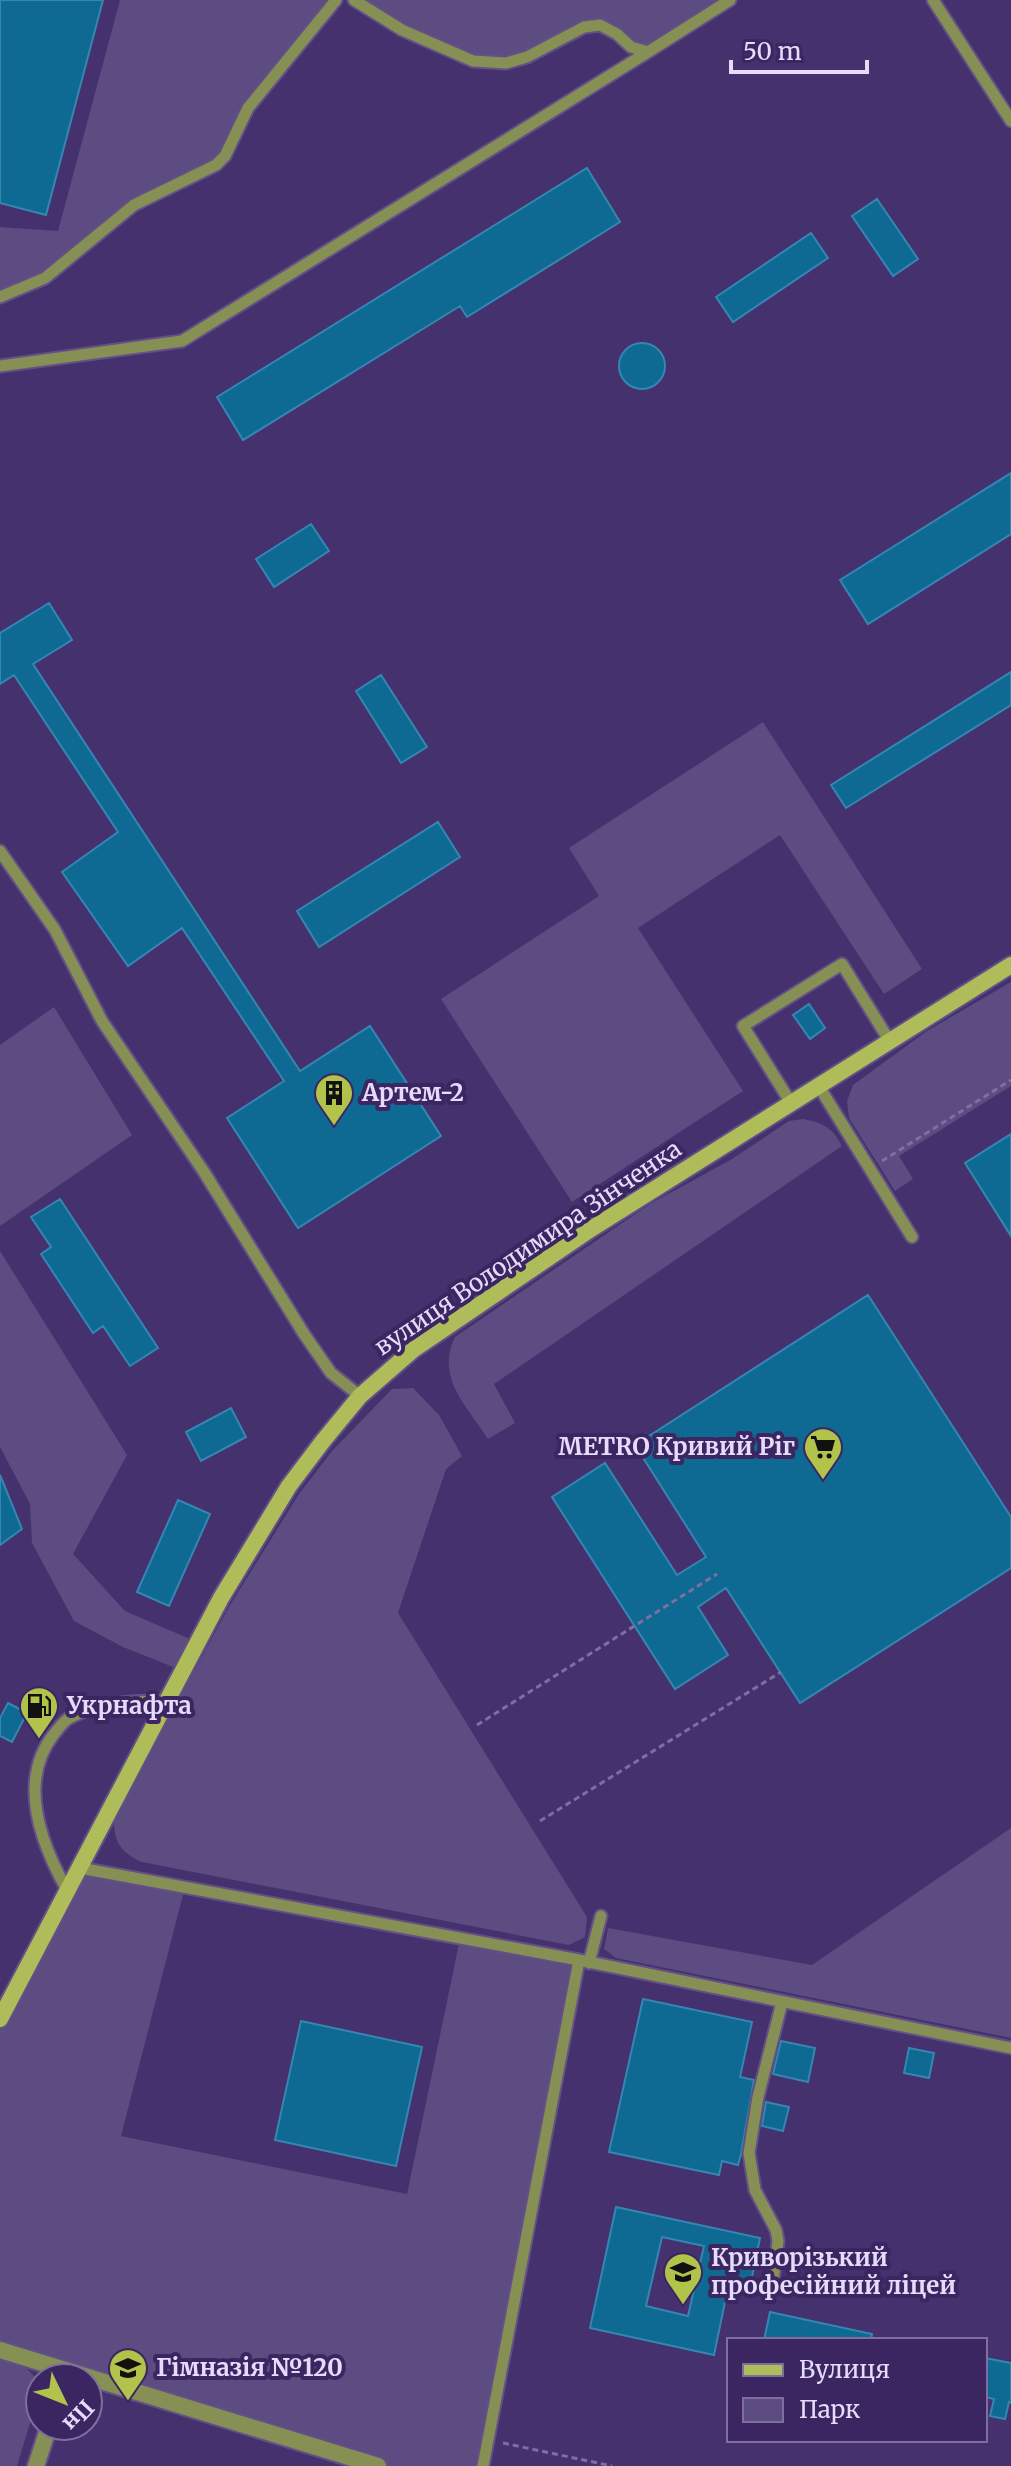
<svg xmlns="http://www.w3.org/2000/svg" width="1011" height="2466" font-family="Merriweather,serif">
	<style>
		.green { fill: #5c4c81 }
		.building { fill: #0e6993; stroke: #3686b2; stroke-width: 2; fill-rule: evenodd }
		.lines { fill: none; stroke-linecap: round; stroke-linejoin: round }
		.service-casing { stroke: #625087; stroke-width: 15 }
		.tertiary-casing { stroke: #625087; stroke-width: 20 }
		.secondary-casing { stroke: #625087; stroke-width: 20 }
		.path { stroke: #7f6fa1; stroke-width: 3; stroke-dasharray: 6 4; stroke-linecap: butt }
		.service { stroke: #869054; stroke-width: 11 }
		.tertiary { stroke: #869054; stroke-width: 16 }
		.secondary { stroke: #aebd59; stroke-width: 16 }
		.labels { text-anchor: middle; stroke-width: 8; stroke-linejoin: round; paint-order: stroke }
		.poi-label { font-size: 24px; font-weight: bold; fill: #e4dcfa; stroke: #3b2662; text-anchor: start }
		.street-label { font-size: 24px; fill: #e4dcfa; stroke: #3b2662 }
	</style>
	<rect width="100%" height="100%" fill="#45316e"/>
	<path class="green" d="M 120,0 L 336,0 L 248,108 L 225,156 L 134,205 L 65,264 L 0,297 L 0,227 L 58,231 Z
		M 354,0 L 730,0 L 648,52 L 599,25 L 527,57 L 473,61 Z
		M 763,722 L 922,969 L 884,994 L 780,835 L 638,928 L 743,1091 L 572,1202 L 441,999 L 599,896 L 569,848 Z
		M 1011,982 L 1011,1086 L 899,1156 L 913,1179 L 895,1191 L 849,1118 L 847,1101 L 853,1085 L 927,1031 Z
		M 54,1007 L 132,1135 L 0,1226 L 0,1045 Z
		M 803,1119 C 823,1123 832,1127 842,1146 L 494,1384 L 515,1423 L 488,1439 C 467,1406 435,1377 455,1337 L 650,1204 L 732,1159 L 789,1121 Z
		M 0,1251 L 127,1455 L 73,1554 L 125,1611 L 197,1642 L 183,1671 L 123,1647 L 74,1621 L 32,1543 L 30,1504 L 0,1447 Z
		M 413,1388 L 439,1415 L 462,1456 L 446,1469 L 398,1613 L 587,1917 L 585,1937 L 569,1945 L 142,1862 C 121,1853 113,1841 114,1818 L 230,1605 L 299,1494 L 332,1451 L 392,1389 Z
		M 1011,1828 L 1011,2038 L 616,1958 L 604,1949 L 608,1928 L 812,1965 Z
		M 80,1868 L 185,1887 L 121,2136 L 407,2194 L 460,1939 L 579,1960 L 483,2466 L 378,2466 L 0,2350 L 0,2019 Z
		M 0,2360 L 25,2367 L 37,2379 L 39,2394 L 17,2466 L 0,2466 Z"/>
	<path class="building" d="M 0,0 L 103,0 L 46,215 L 0,203 Z
		M 587,168 L 620,222 L 467,317 L 460,306 L 243,440 L 217,397 Z
		M 877,199 L 918,259 L 893,276 L 852,216 Z
		M 811,233 L 828,258 L 733,322 L 716,297 Z
		M619 366a23 23 0 1 1 46 0a23 23 0 1 1-46 0Z
		M 1011,473 L 1011,534 L 868,624 L 840,580 Z
		M 311,524 L 329,551 L 274,587 L 256,559 Z
		M 49,603 L 72,640 L 33,664 L 300,1071 L 370,1026 L 441,1136 L 298,1228 L 227,1118 L 284,1081 L 182,928 L 128,966 L 62,872 L 118,832 L 14,675 L 0,684 L 0,633 Z
		M 1011,672 L 1011,705 L 846,808 L 831,785 Z
		M 381,675 L 427,747 L 401,763 L 356,691 Z
		M 438,822 L 460,857 L 319,947 L 297,911 Z
		M 809,1004 L 825,1028 L 810,1039 L 793,1015 Z
		M 1011,1134 L 1011,1236 L 965,1163 Z
		M 60,1199 L 158,1348 L 130,1366 L 103,1326 L 93,1333 L 41,1254 L 51,1247 L 31,1217 Z
		M 868,1295 L 1011,1517 L 1011,1568 L 800,1703 L 726,1588 L 698,1607 L 728,1655 L 675,1689 L 552,1497 L 605,1463 L 677,1575 L 706,1557 L 635,1445 Z
		M 231,1408 L 246,1437 L 201,1461 L 186,1432 Z
		M 0,1475 L 22,1529 L 0,1545 Z
		M 178,1500 L 210,1514 L 169,1606 L 137,1592 Z
		M 8,1703 L 27,1713 L 12,1742 L 0,1736 L 0,1718 Z
		M 643,1999 L 752,2022 L 740,2077 L 754,2080 L 741,2154 L 738,2165 L 722,2161 L 719,2175 L 609,2152 Z
		M 301,2021 L 422,2047 L 396,2166 L 275,2140 Z
		M 781,2041 L 815,2048 L 808,2082 L 773,2074 Z
		M 909,2048 L 934,2053 L 929,2078 L 904,2073 Z
		M 766,2102 L 789,2107 L 783,2131 L 762,2126 Z
		M 616,2207 L 760,2238 L 751,2282 L 730,2278 L 714,2355 L 590,2328 ZM 662,2237 L 704,2246 L 688,2316 L 646,2306 Z
		M 770,2312 L 872,2334 L 871,2340 L 764,2340 Z
		M 985,2358 L 1011,2363 L 1011,2403 L 1009,2402 L 1005,2419 L 990,2416 L 994,2399 L 985,2397 Z"/>
	<g class="lines">
		<defs>
			<path id="service" d="M 354,0 L 402,30 L 473,61 L 506,63 L 527,57 L 584,27 L 600,25 L 617,34 L 631,47 L 648,52 L 730,0
				M 933,0 L 1011,121
				M 0,297 L 45,278 L 134,205 L 216,165 L 225,156 L 248,108 L 336,0
				M 0,366 L 182,341 L 648,52
				M 0,851 L 55,930 L 102,1021 L 204,1172 L 304,1334 L 331,1373 L 360,1396
				M 818,1085 L 912,1237
				M 791,1103 L 743,1026 L 842,964 L 889,1040
				M 80,1868 L 579,1960 L 1011,2048
				M 67,1890 C 41,1844 17,1781 54,1734 C 59,1728 64,1720 71,1717 C 101,1702 135,1701 168,1701
				M 589,1963 L 601,1916
				M 773,2280 L 778,2241 L 776,2230 L 755,2190 L 749,2153 L 758,2097 L 782,2002
				M 483,2466 L 579,1960"/>
			<path id="tertiary" d="M 0,2350 L 378,2466
				M 36,2466 L 49,2426"/>
			<path id="secondary" d="M 0,2019 L 221,1598 L 289,1486 L 323,1441 L 360,1396 L 413,1350 L 591,1229 L 1011,965"/>
		</defs>
		<use href="#service" class="service-casing"/>
		<use href="#tertiary" class="tertiary-casing"/>
		<use href="#secondary" class="secondary-casing"/>
		<path class="path" d="M 882,1161 L 1011,1080
			M 477,1725 L 717,1574
			M 540,1821 L 781,1672
			M 503,2443 L 612,2466"/>
		<use href="#service" class="service"/>
		<use href="#tertiary" class="tertiary"/>
		<use href="#secondary" class="secondary"/>
	</g>
	<defs>
		<symbol id="building-pin" viewBox="-11 -11 22 30"><path d="M0 17L-7.5 6A9.5 9.5 0 1 1 7.5 6Z" fill="#b2c34c" stroke="#3b2662"/><path d="M-4-6H4V6H1V3H-1V6H-4ZM-2.5-4.3h1.7v1.8h-1.7ZM.8-4.3h1.7v1.8H.8ZM-2.5-1h1.7V.8h-1.7ZM.8-1h1.7V.8H.8Z" fill="#111"/></symbol>
		<symbol id="supermarket-pin" viewBox="-11 -11 22 30"><path d="M0 17L-7.5 6A9.5 9.5 0 1 1 7.5 6Z" fill="#b2c34c" stroke="#3b2662"/><path d="M-6-5.5h2.5l.6 2H6L4.5 2H-2.5L-4.4-4H-6ZM-1.5 3.2a1.3 1.3 0 1 0 .1 0ZM3 3.2a1.3 1.3 0 1 0 .1 0Z" fill="#111"/></symbol>
		<symbol id="fuel-pin" viewBox="-11 -11 22 30"><path d="M0 17L-7.5 6A9.5 9.5 0 1 1 7.5 6Z" fill="#b2c34c" stroke="#3b2662"/><path d="M-5.5-6h7V0h2V4h1.3V-2.5L3-4.5l.8-.8L6-3V5H2.5V1h-1V6h-7ZM-4.2-4.7v3.2H.2V-4.7Z" fill="#111"/></symbol>
		<symbol id="university-pin" viewBox="-11 -11 22 30"><path d="M0 17L-7.5 6A9.5 9.5 0 1 1 7.5 6Z" fill="#b2c34c" stroke="#3b2662"/><path d="M0-5L7-2L0 1L-7-2ZM-4 1L0 2.5L4 1V4Q0 6-4 4Z" fill="#111"/></symbol>
		<symbol id="school-pin" viewBox="-11 -11 22 30"><path d="M0 17L-7.5 6A9.5 9.5 0 1 1 7.5 6Z" fill="#b2c34c" stroke="#3b2662"/><path d="M0-5L7-2L0 1L-7-2ZM-4 1L0 2.5L4 1V4Q0 6-4 4Z" fill="#111"/></symbol>
	</defs>
	<g fill-rule="evenodd">
		<use href="#building-pin" x="312" y="1071" width="44" height="60"/>
		<use href="#supermarket-pin" x="801" y="1425" width="44" height="60"/>
		<use href="#fuel-pin" x="17" y="1684" width="44" height="60"/>
		<use href="#university-pin" x="661" y="2250" width="44" height="60"/>
		<use href="#school-pin" x="106" y="2346" width="44" height="60"/>
	</g>
	<g class="labels">
		<g class="poi-label">
			<text x="362" y="1101">Артем-2</text>
			<text x="795" y="1455" text-anchor="end">METRO Кривий Ріг</text>
			<text x="67" y="1714">Укрнафта</text>
			<text x="711" y="2266">Криворізький<tspan x="711" dy="28">професійний ліцей</tspan></text>
			<text x="156" y="2376">Гімназія №120</text>
		</g>
		<g class="street-label">
			<text transform="translate(528 1248) rotate(-34)" y="8">вулиця Володимира Зінченка</text>
		</g>
	</g>
	<rect x="727" y="2338" width="260" height="104" fill="#3b2662" stroke="#7f6f9f" stroke-width="2"/>
	<rect x="743" y="2364" width="40" height="12" fill="#aebd59" stroke="#7f6f9f" stroke-width="2"/>
	<text x="799" y="2378" font-size="24" fill="#e4dcfa">Вулиця</text>
	<rect x="743" y="2398" width="40" height="24" fill="#5c4c81" stroke="#7f6f9f" stroke-width="2"/>
	<text x="799" y="2418" font-size="24" fill="#e4dcfa">Парк</text>
	<g transform="translate(64 2402) rotate(133)"><circle r="38" fill="#3b2662" stroke="#7f6f9f" stroke-width="2"/>
	<path d="M0-6L14 30L0 20L-14 30Z" fill="#b2c34c"/>
	<text y="-12" font-size="22" font-weight="bold" text-anchor="middle" fill="#e4dcfa">Пн</text>
	</g>
	<path d="M731 60v12h136v-12" fill="none" stroke="#e4dcfa" stroke-width="4"/>
	<text x="743" y="60" font-size="24" fill="#e4dcfa" stroke="#3b2662" stroke-width="6" paint-order="stroke">50 m</text>
</svg>
